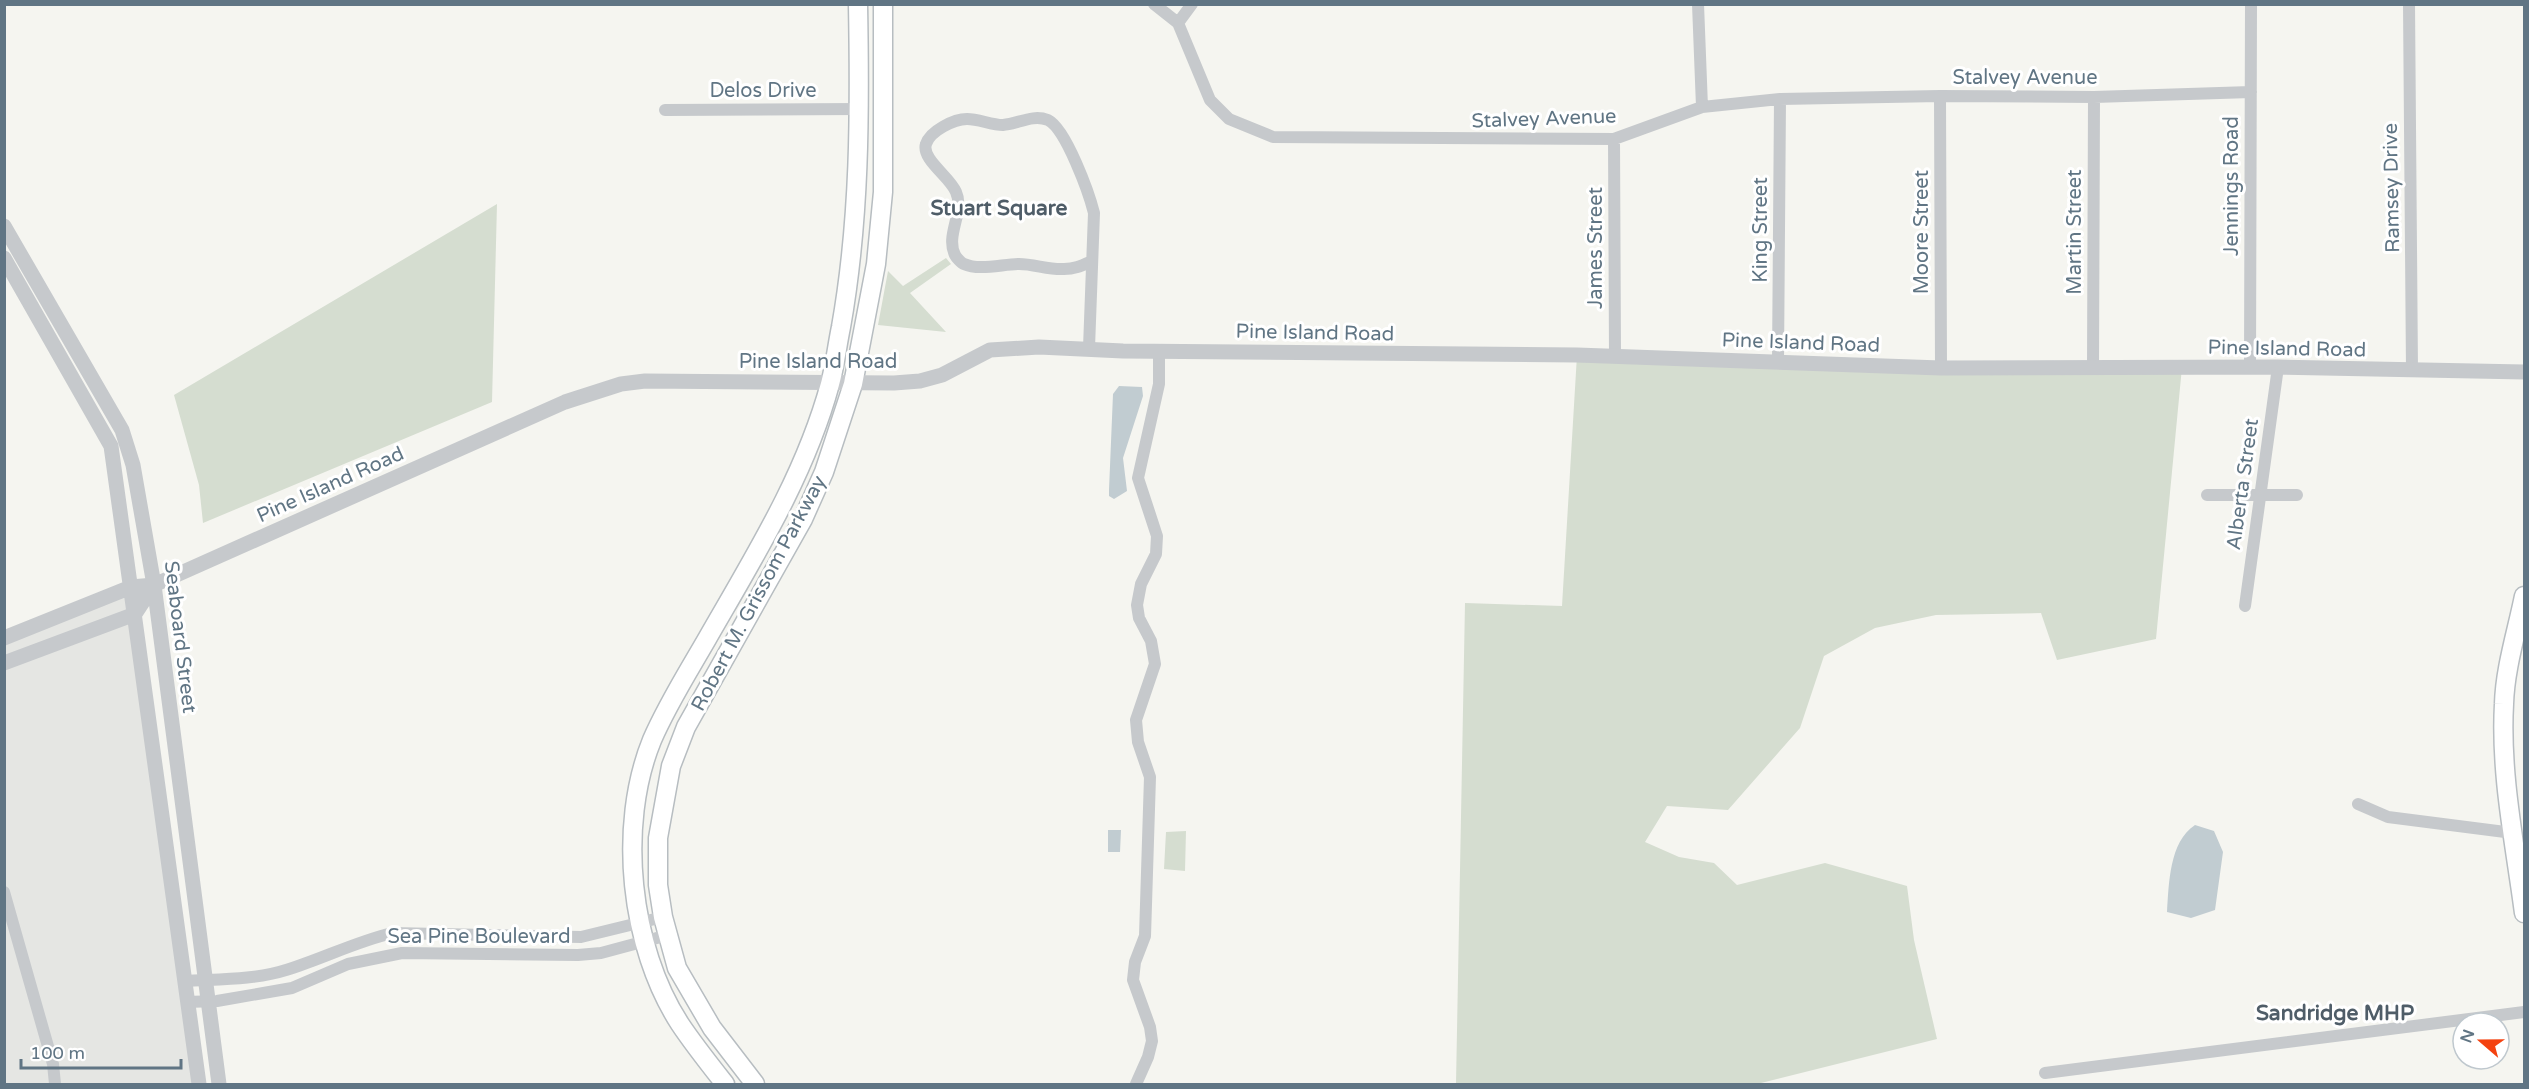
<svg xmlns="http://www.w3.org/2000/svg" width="2529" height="1089" font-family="'Varela Round',sans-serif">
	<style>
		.built { fill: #e5e6e3 }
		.green { fill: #d5ddd0 }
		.water { fill: #c1ccd1 }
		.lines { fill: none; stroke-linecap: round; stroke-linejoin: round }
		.secondary-casing { stroke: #b7bdc1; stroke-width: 21 }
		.minor { stroke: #c6c9cc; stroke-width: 12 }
		.tertiary { stroke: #c6c9cc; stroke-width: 15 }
		.secondary { stroke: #fff; stroke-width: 18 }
		.labels { text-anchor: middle; stroke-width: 6; stroke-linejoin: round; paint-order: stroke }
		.street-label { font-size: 20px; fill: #607584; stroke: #fff }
		.neighbourhood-label { font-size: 21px; font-weight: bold; fill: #4f5d68; stroke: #fff }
	</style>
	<rect width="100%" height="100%" fill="#f5f5f0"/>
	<path class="built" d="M 131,587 L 199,1084 L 5,1084 L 5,638 Z"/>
	<path class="green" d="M 497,204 L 492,402 L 203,523 L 199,485 L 174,395 Z
		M 946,258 L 951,264 L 910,293 L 946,332 L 878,325 L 888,271 L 903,286 Z
		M 1577,355 L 2182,367 L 2156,639 L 2057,660 L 2041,613 L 1936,615 L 1875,628 L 1824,656 L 1800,728 L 1728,810 L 1667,806 L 1645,842 L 1679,857 L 1714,863 L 1737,885 L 1825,863 L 1907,886 L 1914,940 L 1937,1039 L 1757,1084 L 1456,1084 L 1465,603 L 1562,606 Z
		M 1186,831 L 1185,871 L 1164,869 L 1166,832 Z"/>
	<path class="water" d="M 1119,386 L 1142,387 L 1143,396 L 1123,458 L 1127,491 L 1114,499 L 1109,496 L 1109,490 L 1113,394 Z
		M 2195,825 L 2214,831 L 2223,852 L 2215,910 L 2191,918 L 2167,912 C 2169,884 2169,842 2195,825 Z
		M 1108,830 L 1121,830 L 1120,852 L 1108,852 Z"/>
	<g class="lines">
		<defs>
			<path id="secondary" d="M 2524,596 C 2517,631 2505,668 2504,704 C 2500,774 2515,844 2524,913
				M 725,1084 C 710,1065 694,1045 680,1024 C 630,947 617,826 652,740 C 667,705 688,672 707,639 C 754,557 805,476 830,384 C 835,366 837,346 841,327 C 860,220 860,113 858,4
				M 755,1084 L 712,1028 L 677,968 L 663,917 L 658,885 L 658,838 L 671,766 L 686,727 L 803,519 L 824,472 L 853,384 L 876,264 L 883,192 L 883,4"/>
		</defs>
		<use href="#secondary" class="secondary-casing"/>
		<path class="minor" d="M 1154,4 L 1178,23 L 1210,100 L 1229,119 L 1273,137 L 1614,139 L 1702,107 L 1780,99 L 1940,96 L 2094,97 L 2251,92
			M 1698,4 L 1702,107
			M 2409,4 L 2412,371
			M 1178,23 L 1192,4
			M 1940,96 L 1941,368
			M 665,110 L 860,109
			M 1614,139 L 1615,357
			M 1089,348 L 1094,213 C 1089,193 1066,129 1048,120 C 1032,114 1018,124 1003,125 C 991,125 979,119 967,119 C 954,119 930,131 926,144 C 921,159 950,177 956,192 C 965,212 945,235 955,255 C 956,257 961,263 964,264 C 979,271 1003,264 1019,264 C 1034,264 1049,270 1064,269 C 1074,269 1081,266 1090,262
			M 1778,362 L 1780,99
			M 2093,368 L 2094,97
			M 2250,368 L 2251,4
			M 2207,495 L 2297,495
			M 2245,606 L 2278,367
			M 2358,804 L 2388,817 L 2513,833
			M 4,892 L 53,1064 L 55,1084
			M 185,981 C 218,979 254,980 286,970 C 322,959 355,942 392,933 L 581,937 L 663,917
			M 187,1002 L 217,1001 L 292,988 L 348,964 L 402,953 L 578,955 L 601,953 L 668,935
			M 2045,1073 L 2524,1012
			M 1136,1084 L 1148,1057 L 1152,1041 L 1150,1027 L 1133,980 L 1135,962 L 1145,936 L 1150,777 L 1138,742 L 1136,720 L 1155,664 L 1151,641 L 1139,618 L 1137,605 L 1141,584 L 1156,554 L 1157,536 L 1138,478 L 1159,384 L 1159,351"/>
		<path class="tertiary" d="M 4,226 L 122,430 L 133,465 L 154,585 L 219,1084
			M 4,258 L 111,446 L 199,1084
			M 4,638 L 131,587 L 154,585 L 565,402 L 621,384 L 645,381 L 894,383 L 920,381 L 942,375 L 990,350 L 1039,347 L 1123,351 L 1577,355 L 1941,368 L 2278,367 L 2524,372
			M 4,663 L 135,614 L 154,585"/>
		<use href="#secondary" class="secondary"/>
	</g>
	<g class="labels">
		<g class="street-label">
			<text x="2025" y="84">Stalvey Avenue</text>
			<text x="763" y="97">Delos Drive</text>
			<text transform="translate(1544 118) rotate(-2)" y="7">Stalvey Avenue</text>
			<text transform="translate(2231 186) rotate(-90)" y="7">Jennings Road</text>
			<text transform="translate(2391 188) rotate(-91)" y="7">Ramsey Drive</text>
			<text transform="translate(1760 230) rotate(-90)" y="7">King Street</text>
			<text transform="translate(1921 232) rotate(-90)" y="7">Moore Street</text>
			<text transform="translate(2074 232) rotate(-90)" y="7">Martin Street</text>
			<text transform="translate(1595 248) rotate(-90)" y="7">James Street</text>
			<text transform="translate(1315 332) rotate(1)" y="7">Pine Island Road</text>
			<text transform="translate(1801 342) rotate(2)" y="7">Pine Island Road</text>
			<text transform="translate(2287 348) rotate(1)" y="7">Pine Island Road</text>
			<text x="818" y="368">Pine Island Road</text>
			<text transform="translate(330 484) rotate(-24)" y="7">Pine Island Road</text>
			<text transform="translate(2242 484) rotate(-82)" y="7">Alberta Street</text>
			<text transform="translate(758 593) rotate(-62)" y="7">Robert M. Grissom Parkway</text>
			<text transform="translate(181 637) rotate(83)" y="7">Seaboard Street</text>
			<text x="479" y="943">Sea Pine Boulevard</text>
		</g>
		<g class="neighbourhood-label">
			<text x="999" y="215">Stuart Square</text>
			<text x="2335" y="1020">Sandridge MHP</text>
		</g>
	</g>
	<rect width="2529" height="1089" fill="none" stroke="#607584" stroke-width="12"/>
	<g transform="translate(2481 1041) rotate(290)"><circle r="28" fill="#ffffff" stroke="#bfc8ce" stroke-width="1.5"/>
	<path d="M0-4.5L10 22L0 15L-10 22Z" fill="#f44210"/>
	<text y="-9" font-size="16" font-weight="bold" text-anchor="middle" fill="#607584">N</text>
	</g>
	<path d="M21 1059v9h160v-9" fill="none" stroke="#607584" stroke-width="3"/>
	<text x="30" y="1059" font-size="18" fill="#607584" stroke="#ffffff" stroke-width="4.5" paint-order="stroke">100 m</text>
</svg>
